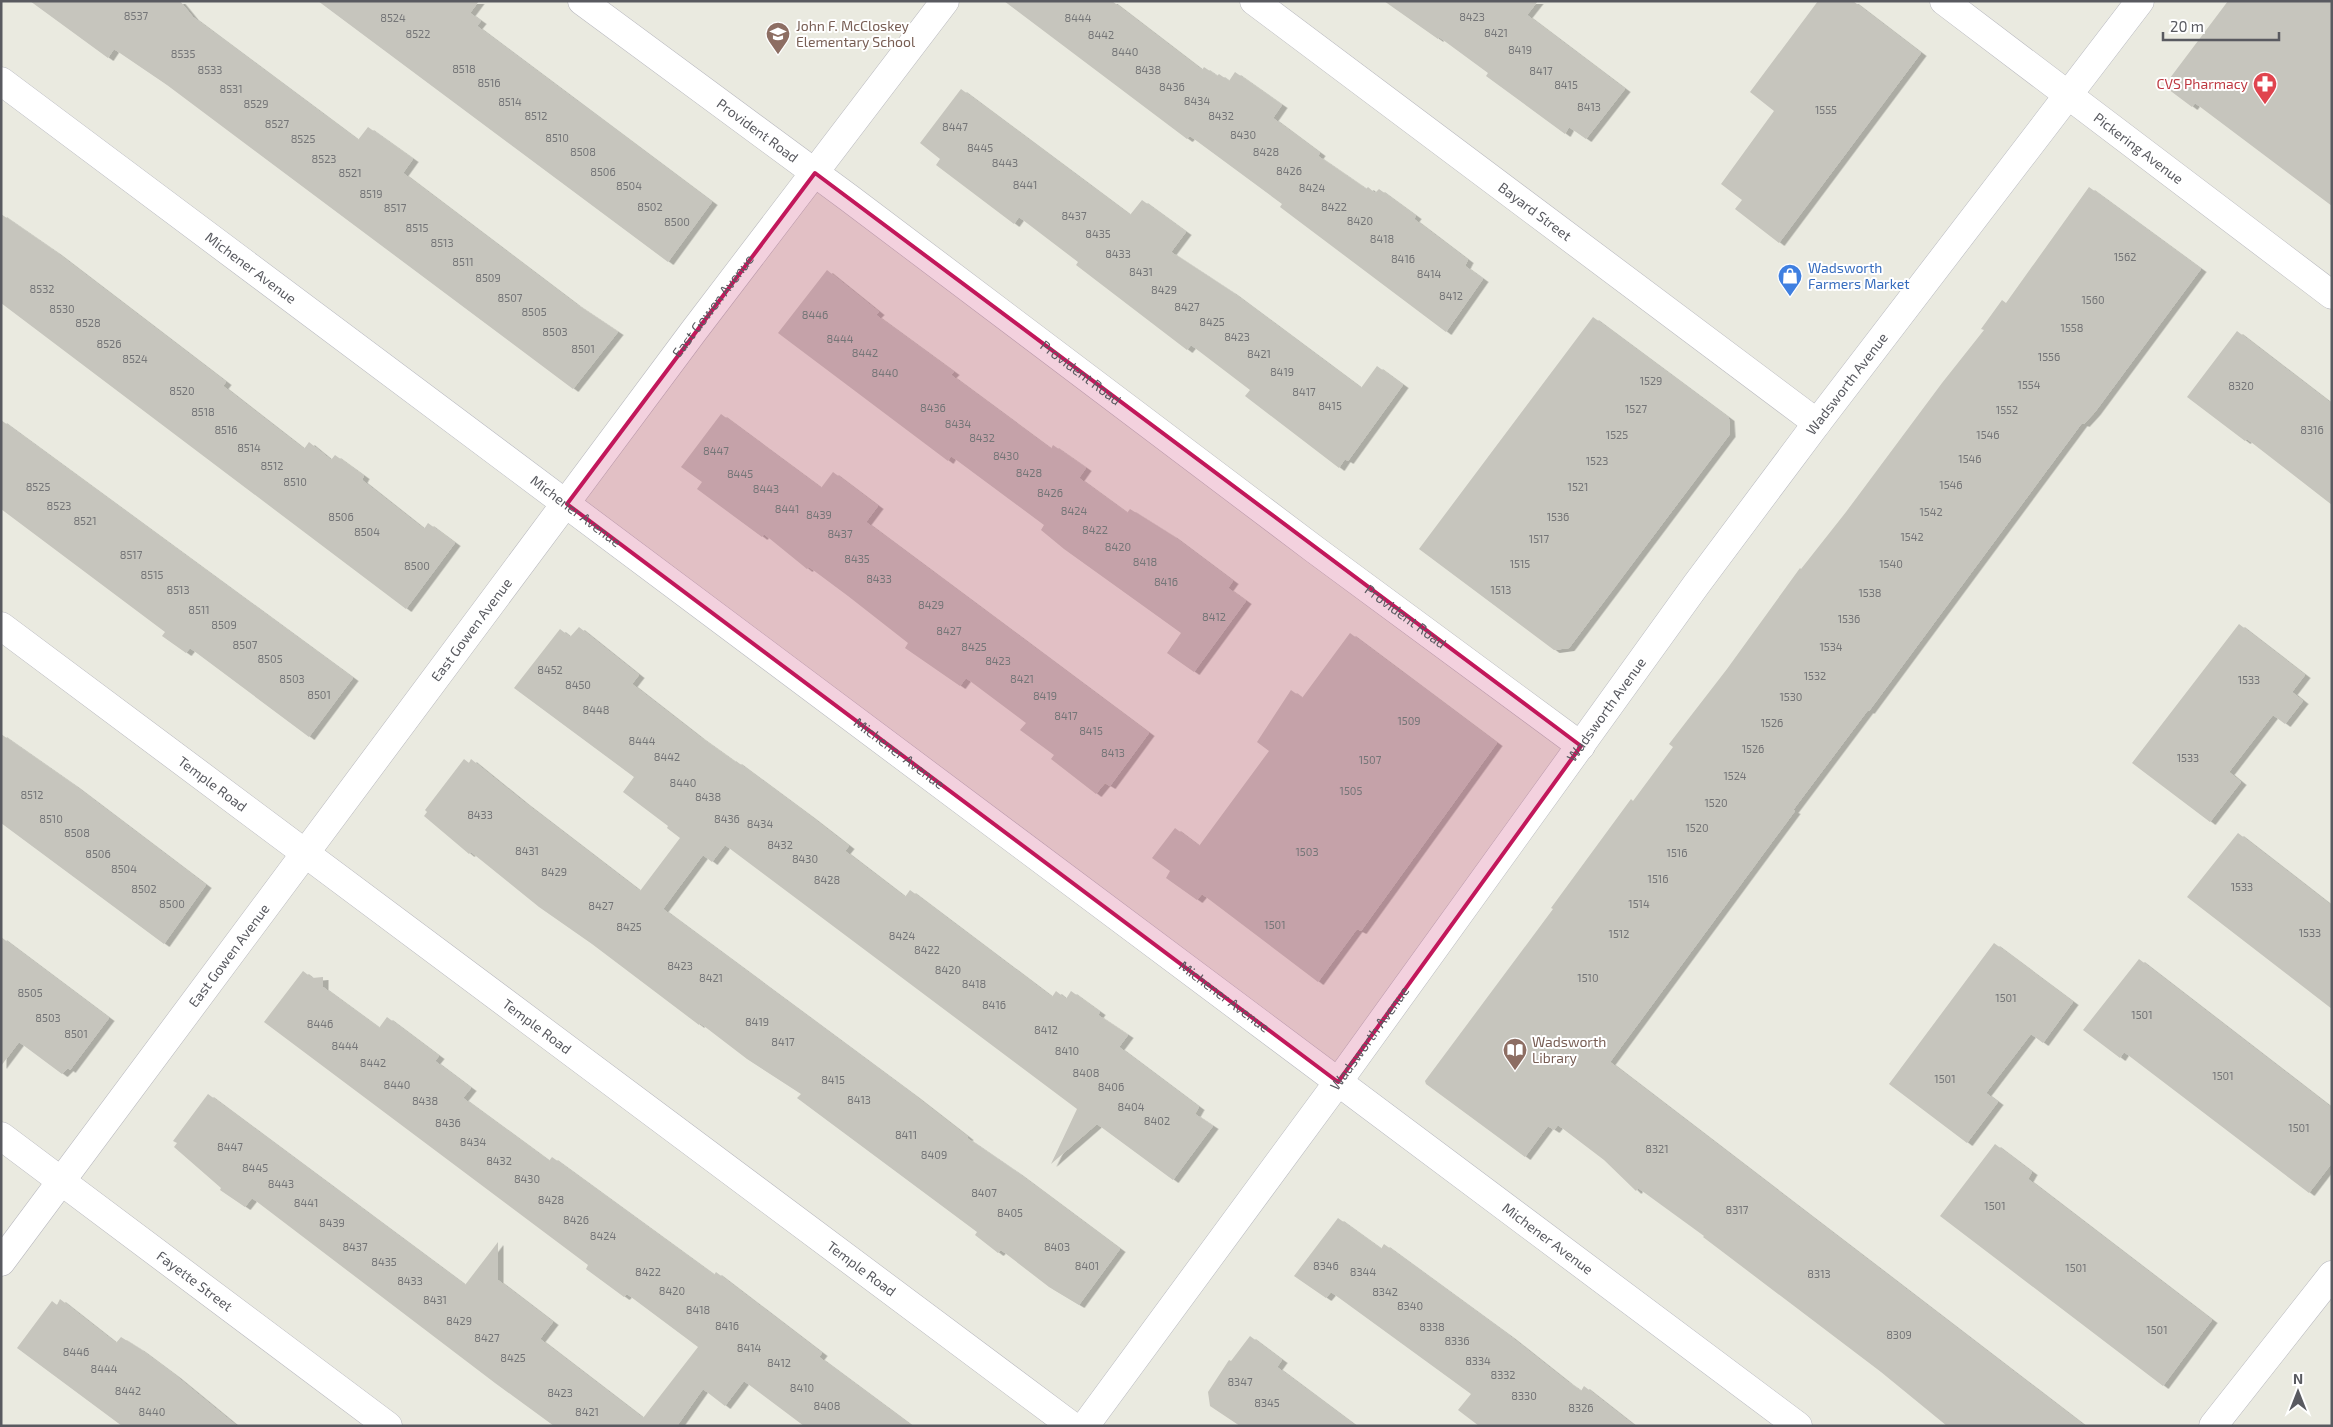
<svg xmlns="http://www.w3.org/2000/svg" width="2333" height="1427" font-family="'Exo 2',sans-serif">
	<style>
		.building { fill: #c6c5bd; filter: url(#shadow) }
		.lines { fill: none; stroke-linecap: round; stroke-linejoin: round }
		.street-casing { stroke: #b8b8be; stroke-width: 29 }
		.secondary-casing { stroke: #b9bac1; stroke-width: 29 }
		.street { stroke: #fff; stroke-width: 28 }
		.secondary { stroke: #fff; stroke-width: 28 }
		.marked { fill: #c2185b; fill-opacity: 0.2; stroke: #c2185b; stroke-width: 4; stroke-linejoin: round }
		.labels { text-anchor: middle; stroke-width: 4; stroke-linejoin: round; paint-order: stroke }
		.number-label { font-size: 11px; fill: #747577 }
		.education-label { font-size: 14px; fill: #785e54; stroke: #fff; text-anchor: start }
		.health-label { font-size: 14px; fill: #be3a42; stroke: #fff; text-anchor: end }
		.street-label { font-size: 14px; fill: #595a60; stroke: #fff }
		.shop-label { font-size: 14px; fill: #366cbe; stroke: #fff; text-anchor: start }
	</style>
	<defs>
		<filter id="shadow"><feDropShadow dx="5.5" dy="3" stdDeviation="0" flood-color="#0004"/></filter>
	</defs>
	<rect width="100%" height="100%" fill="#eaeae0"/>
	<path class="building" d="M 30,1 L 180,1 L 193,17 L 358,140 L 368,127 L 413,159 L 403,173 L 576,304 L 618,332 L 573,389 L 167,85 L 114,49 L 108,58 Z
		M 318,1 L 479,1 L 470,13 L 481,21 L 477,26 L 712,202 L 668,262 Z
		M 1004,1 L 1112,1 L 1202,70 L 1204,67 L 1217,76 L 1219,74 L 1229,81 L 1235,72 L 1282,105 L 1273,118 L 1320,153 L 1318,156 L 1366,189 L 1368,187 L 1375,193 L 1379,189 L 1416,216 L 1414,219 L 1468,260 L 1465,266 L 1483,279 L 1446,332 L 1280,207 L 1282,204 L 1190,136 L 1187,139 Z
		M 1384,1 L 1538,1 L 1527,15 L 1625,89 L 1586,139 L 1569,127 L 1565,134 L 1486,76 L 1488,73 L 1439,37 L 1438,39 Z
		M 1818,1 L 1853,1 L 1921,53 L 1779,243 L 1735,209 L 1742,200 L 1721,184 L 1774,111 L 1750,92 Z
		M 2228,1 L 2332,1 L 2332,206 L 2195,103 L 2192,107 L 2164,86 Z
		M 961,89 L 1130,215 L 1142,200 L 1186,232 L 1171,252 L 1232,292 L 1361,388 L 1377,366 L 1403,385 L 1348,461 L 1345,459 L 1339,468 L 1245,396 L 1250,390 L 1191,345 L 1187,350 L 1076,265 L 1078,262 L 1019,217 L 1014,224 L 936,165 L 940,159 L 920,143 Z
		M 2089,187 L 2201,269 L 2095,412 L 2084,424 L 2082,423 L 1869,711 L 1868,710 L 1793,810 L 1795,811 L 1610,1062 L 2085,1426 L 1947,1426 L 1881,1372 L 1703,1237 L 1704,1236 L 1638,1188 L 1636,1191 L 1604,1160 L 1558,1125 L 1554,1130 L 1548,1126 L 1525,1157 L 1426,1084 L 1425,1081 L 1553,909 L 1551,908 L 1631,799 L 1633,801 L 1673,747 L 1669,744 L 1727,669 L 1800,568 L 1801,569 L 1846,512 L 1942,383 L 1984,330 L 1981,329 L 2002,300 L 2006,303 Z
		M 1,214 L 56,252 L 226,382 L 223,386 L 304,449 L 309,442 L 331,460 L 335,455 L 364,476 L 362,480 L 424,529 L 428,523 L 455,543 L 406,609 L 1,303 Z
		M 827,270 L 879,312 L 876,315 L 954,372 L 951,375 L 1051,449 L 1053,445 L 1086,468 L 1079,478 L 1127,513 L 1130,509 L 1173,536 L 1233,581 L 1228,588 L 1246,601 L 1194,672 L 1167,653 L 1181,633 L 1064,549 L 1041,530 L 1044,525 L 951,456 L 948,461 L 778,333 Z
		M 1593,317 L 1729,418 L 1730,434 L 1569,648 L 1554,650 L 1419,549 Z
		M 2237,331 L 2332,404 L 2332,505 L 2247,439 L 2245,441 L 2187,397 Z
		M 721,414 L 821,488 L 833,472 L 878,506 L 866,522 L 1149,733 L 1110,786 L 1105,783 L 1096,794 L 1051,759 L 1054,755 L 1020,730 L 1026,723 L 966,678 L 960,686 L 905,648 L 908,643 L 848,596 L 809,567 L 807,569 L 764,534 L 762,537 L 697,489 L 702,482 L 681,467 Z
		M 1,420 L 353,678 L 309,737 L 190,648 L 186,653 L 162,636 L 165,632 L 1,509 Z
		M 2239,624 L 2305,675 L 2292,692 L 2303,701 L 2285,724 L 2273,715 L 2229,772 L 2241,782 L 2210,822 L 2132,763 Z
		M 579,627 L 639,675 L 632,684 L 700,737 L 735,762 L 736,761 L 809,815 L 849,846 L 845,851 L 905,897 L 910,890 L 1052,997 L 1056,991 L 1066,999 L 1071,991 L 1100,1012 L 1098,1015 L 1128,1035 L 1119,1047 L 1199,1107 L 1195,1114 L 1213,1126 L 1173,1180 L 1097,1124 L 1051,1164 L 1077,1109 L 725,845 L 712,862 L 703,855 L 663,909 L 914,1095 L 968,1137 L 967,1138 L 1018,1173 L 1120,1249 L 1079,1305 L 1049,1287 L 1001,1250 L 998,1253 L 975,1235 L 977,1232 L 797,1098 L 801,1094 L 747,1059 L 700,1023 L 699,1025 L 592,944 L 539,907 L 471,852 L 469,854 L 424,816 L 427,812 L 425,810 L 464,759 L 469,763 L 471,759 L 524,802 L 640,891 L 680,838 L 667,828 L 668,826 L 623,792 L 634,777 L 514,688 L 560,629 L 570,637 Z
		M 1350,633 L 1497,743 L 1361,931 L 1357,929 L 1318,982 L 1202,894 L 1197,900 L 1166,878 L 1170,871 L 1152,858 L 1175,828 L 1199,846 L 1269,751 L 1257,742 L 1291,690 L 1302,698 Z
		M 1,734 L 74,785 L 206,885 L 164,944 L 1,823 Z
		M 2238,833 L 2332,906 L 2332,1009 L 2187,897 Z
		M 1,937 L 109,1018 L 70,1070 L 68,1068 L 62,1074 L 19,1042 L 1,1066 Z
		M 1994,943 L 2073,1002 L 2043,1043 L 2031,1034 L 1986,1093 L 1998,1102 L 1967,1143 L 1889,1084 Z
		M 2139,959 L 2332,1108 L 2332,1163 L 2309,1193 L 2124,1052 L 2120,1058 L 2083,1030 Z
		M 303,971 L 312,978 L 323,977 L 323,987 L 379,1028 L 387,1017 L 439,1056 L 435,1061 L 471,1088 L 463,1098 L 549,1161 L 552,1157 L 714,1275 L 716,1272 L 822,1353 L 819,1357 L 912,1426 L 804,1426 L 744,1381 L 725,1406 L 703,1389 L 677,1426 L 554,1426 L 495,1383 L 252,1198 L 245,1207 L 220,1190 L 221,1188 L 174,1147 L 177,1143 L 173,1141 L 208,1094 L 465,1285 L 498,1242 L 498,1280 L 553,1322 L 540,1339 L 643,1418 L 698,1347 L 627,1294 L 624,1297 L 586,1269 L 588,1265 L 264,1022 Z
		M 1995,1144 L 2032,1172 L 2028,1179 L 2212,1320 L 2163,1386 L 1940,1216 Z
		M 1338,1218 L 1381,1249 L 1384,1244 L 1510,1336 L 1568,1382 L 1581,1391 L 1584,1386 L 1635,1426 L 1479,1426 L 1458,1410 L 1471,1394 L 1331,1292 L 1326,1298 L 1294,1276 Z
		M 60,1299 L 116,1343 L 121,1337 L 140,1349 L 175,1375 L 237,1426 L 122,1426 L 17,1348 L 52,1301 L 57,1305 Z
		M 1250,1336 L 1282,1360 L 1277,1367 L 1356,1426 L 1240,1426 L 1210,1406 L 1208,1392 L 1229,1360 L 1231,1361 Z"/>
	<g class="lines">
		<defs>
			<g id="street">
				<path id="s1" d="M 582,1 L 849,198 L 1314,549 L 1581,746"/>
				<path id="s2" d="M 1254,1 L 1817,423"/>
				<path id="s3" d="M 1944,1 L 2332,295"/>
				<path id="s4" d="M 1,626 L 1072,1426"/>
				<path id="s5" d="M 1,1136 L 388,1426"/>
				<path id="s6" d="M 1,1262 L 693,332 L 945,1"/>
				<path d="M 2213,1426 L 2332,1275"/>
			</g>
			<g id="secondary">
				<path id="s7" d="M 1,81 L 1798,1426"/>
				<path id="s8" d="M 1085,1426 L 1338,1082 L 1696,585 L 1817,423 L 2140,1"/>
			</g>
		</defs>
		<use href="#street" class="street-casing"/>
		<use href="#secondary" class="secondary-casing"/>
		<use href="#street" class="street"/>
		<use href="#secondary" class="secondary"/>
	</g>
	<path class="marked" d="M 815,173 L 1581,746 L 1338,1082 L 567,504 Z"/>
	<defs>
		<symbol id="school-pin" viewBox="-11 -11 22 30"><path d="M0 17L-7.5 6A9.5 9.5 0 1 1 7.5 6Z" fill="#8d6e63" stroke="#fff"/><path d="M0-5L7-2L0 1L-7-2ZM-4 1L0 2.5L4 1V4Q0 6-4 4Z" fill="#fff"/></symbol>
		<symbol id="pharmacy-pin" viewBox="-11 -11 22 30"><path d="M0 17L-7.5 6A9.5 9.5 0 1 1 7.5 6Z" fill="#e0444e" stroke="#fff"/><path d="M-2-6h4v4h4v4h-4v4h-4v-4h-4v-4h4Z" fill="#fff"/></symbol>
		<symbol id="shop-pin" viewBox="-11 -11 22 30"><path d="M0 17L-7.5 6A9.5 9.5 0 1 1 7.5 6Z" fill="#3f7fe0" stroke="#fff"/><path d="M-5-2.5h2.3a2.7 3.5 0 0 1 5.4 0H5L5.5 6h-11ZM-1.5-2.5h3a1.5 2.3 0 0 0-3 0Z" fill="#fff"/></symbol>
		<symbol id="library-pin" viewBox="-11 -11 22 30"><path d="M0 17L-7.5 6A9.5 9.5 0 1 1 7.5 6Z" fill="#8d6e63" stroke="#fff"/><path d="M-6-4Q-3-5.5-.7-3.5V5Q-3 3-6 4ZM6-4Q3-5.5 .7-3.5V5Q3 3 6 4Z" fill="#fff"/></symbol>
	</defs>
	<g fill-rule="evenodd">
		<use href="#school-pin" x="764" y="20" width="28" height="38"/>
		<use href="#pharmacy-pin" x="2251" y="70" width="28" height="38"/>
		<use href="#shop-pin" x="1776" y="262" width="28" height="38"/>
		<use href="#library-pin" x="1501" y="1036" width="28" height="38"/>
	</g>
	<g class="labels">
		<g class="number-label">
			<text x="136" y="20">8537</text>
			<text x="1472" y="21">8423</text>
			<text x="393" y="22">8524</text>
			<text x="1078" y="22">8444</text>
			<text x="1496" y="37">8421</text>
			<text x="418" y="38">8522</text>
			<text x="1101" y="39">8442</text>
			<text x="1520" y="54">8419</text>
			<text x="1125" y="56">8440</text>
			<text x="183" y="58">8535</text>
			<text x="464" y="73">8518</text>
			<text x="210" y="74">8533</text>
			<text x="1148" y="74">8438</text>
			<text x="1541" y="75">8417</text>
			<text x="489" y="87">8516</text>
			<text x="1566" y="89">8415</text>
			<text x="1172" y="91">8436</text>
			<text x="231" y="93">8531</text>
			<text x="1197" y="105">8434</text>
			<text x="510" y="106">8514</text>
			<text x="256" y="108">8529</text>
			<text x="1589" y="111">8413</text>
			<text x="1826" y="114">1555</text>
			<text x="536" y="120">8512</text>
			<text x="1221" y="120">8432</text>
			<text x="277" y="128">8527</text>
			<text x="955" y="131">8447</text>
			<text x="1243" y="139">8430</text>
			<text x="557" y="142">8510</text>
			<text x="303" y="143">8525</text>
			<text x="980" y="152">8445</text>
			<text x="583" y="156">8508</text>
			<text x="1266" y="156">8428</text>
			<text x="324" y="163">8523</text>
			<text x="1005" y="167">8443</text>
			<text x="1289" y="175">8426</text>
			<text x="603" y="176">8506</text>
			<text x="350" y="177">8521</text>
			<text x="1025" y="189">8441</text>
			<text x="629" y="190">8504</text>
			<text x="1312" y="192">8424</text>
			<text x="371" y="198">8519</text>
			<text x="650" y="211">8502</text>
			<text x="1334" y="211">8422</text>
			<text x="395" y="212">8517</text>
			<text x="1074" y="220">8437</text>
			<text x="1360" y="225">8420</text>
			<text x="677" y="226">8500</text>
			<text x="417" y="232">8515</text>
			<text x="1098" y="238">8435</text>
			<text x="1382" y="243">8418</text>
			<text x="442" y="247">8513</text>
			<text x="1118" y="258">8433</text>
			<text x="2125" y="261">1562</text>
			<text x="1403" y="263">8416</text>
			<text x="463" y="266">8511</text>
			<text x="1141" y="276">8431</text>
			<text x="1429" y="278">8414</text>
			<text x="488" y="282">8509</text>
			<text x="42" y="293">8532</text>
			<text x="1164" y="294">8429</text>
			<text x="1451" y="300">8412</text>
			<text x="510" y="302">8507</text>
			<text x="2093" y="304">1560</text>
			<text x="1187" y="311">8427</text>
			<text x="62" y="313">8530</text>
			<text x="534" y="316">8505</text>
			<text x="815" y="319">8446</text>
			<text x="1212" y="326">8425</text>
			<text x="88" y="327">8528</text>
			<text x="2072" y="332">1558</text>
			<text x="555" y="336">8503</text>
			<text x="1237" y="341">8423</text>
			<text x="840" y="343">8444</text>
			<text x="109" y="348">8526</text>
			<text x="583" y="353">8501</text>
			<text x="865" y="357">8442</text>
			<text x="1259" y="358">8421</text>
			<text x="2049" y="361">1556</text>
			<text x="135" y="363">8524</text>
			<text x="1282" y="376">8419</text>
			<text x="885" y="377">8440</text>
			<text x="1651" y="385">1529</text>
			<text x="2029" y="389">1554</text>
			<text x="2241" y="390">8320</text>
			<text x="182" y="395">8520</text>
			<text x="1304" y="396">8417</text>
			<text x="1330" y="410">8415</text>
			<text x="933" y="412">8436</text>
			<text x="1636" y="413">1527</text>
			<text x="2007" y="414">1552</text>
			<text x="203" y="416">8518</text>
			<text x="958" y="428">8434</text>
			<text x="226" y="434">8516</text>
			<text x="2312" y="434">8316</text>
			<text x="1617" y="439">1525</text>
			<text x="1988" y="439">1546</text>
			<text x="982" y="442">8432</text>
			<text x="249" y="452">8514</text>
			<text x="716" y="455">8447</text>
			<text x="1006" y="460">8430</text>
			<text x="1970" y="463">1546</text>
			<text x="1597" y="465">1523</text>
			<text x="272" y="470">8512</text>
			<text x="1029" y="477">8428</text>
			<text x="740" y="478">8445</text>
			<text x="295" y="486">8510</text>
			<text x="1951" y="489">1546</text>
			<text x="38" y="491">8525</text>
			<text x="1578" y="491">1521</text>
			<text x="766" y="493">8443</text>
			<text x="1050" y="497">8426</text>
			<text x="59" y="510">8523</text>
			<text x="787" y="513">8441</text>
			<text x="1074" y="515">8424</text>
			<text x="1931" y="516">1542</text>
			<text x="819" y="519">8439</text>
			<text x="341" y="521">8506</text>
			<text x="1558" y="521">1536</text>
			<text x="85" y="525">8521</text>
			<text x="1095" y="534">8422</text>
			<text x="367" y="536">8504</text>
			<text x="840" y="538">8437</text>
			<text x="1912" y="541">1542</text>
			<text x="1539" y="543">1517</text>
			<text x="1118" y="551">8420</text>
			<text x="131" y="559">8517</text>
			<text x="857" y="563">8435</text>
			<text x="1145" y="566">8418</text>
			<text x="1520" y="568">1515</text>
			<text x="1891" y="568">1540</text>
			<text x="417" y="570">8500</text>
			<text x="152" y="579">8515</text>
			<text x="879" y="583">8433</text>
			<text x="1166" y="586">8416</text>
			<text x="178" y="594">8513</text>
			<text x="1501" y="594">1513</text>
			<text x="1870" y="597">1538</text>
			<text x="931" y="609">8429</text>
			<text x="199" y="614">8511</text>
			<text x="1214" y="621">8412</text>
			<text x="1849" y="623">1536</text>
			<text x="224" y="629">8509</text>
			<text x="949" y="635">8427</text>
			<text x="245" y="649">8507</text>
			<text x="974" y="651">8425</text>
			<text x="1831" y="651">1534</text>
			<text x="270" y="663">8505</text>
			<text x="998" y="665">8423</text>
			<text x="550" y="674">8452</text>
			<text x="1815" y="680">1532</text>
			<text x="292" y="683">8503</text>
			<text x="1022" y="683">8421</text>
			<text x="2249" y="684">1533</text>
			<text x="578" y="689">8450</text>
			<text x="319" y="699">8501</text>
			<text x="1045" y="700">8419</text>
			<text x="1791" y="701">1530</text>
			<text x="596" y="714">8448</text>
			<text x="1066" y="720">8417</text>
			<text x="1409" y="725">1509</text>
			<text x="1772" y="727">1526</text>
			<text x="1091" y="735">8415</text>
			<text x="642" y="745">8444</text>
			<text x="1753" y="753">1526</text>
			<text x="1113" y="757">8413</text>
			<text x="667" y="761">8442</text>
			<text x="2188" y="762">1533</text>
			<text x="1370" y="764">1507</text>
			<text x="1735" y="780">1524</text>
			<text x="683" y="787">8440</text>
			<text x="1351" y="795">1505</text>
			<text x="32" y="799">8512</text>
			<text x="708" y="801">8438</text>
			<text x="1716" y="807">1520</text>
			<text x="480" y="819">8433</text>
			<text x="51" y="823">8510</text>
			<text x="727" y="823">8436</text>
			<text x="760" y="828">8434</text>
			<text x="1697" y="832">1520</text>
			<text x="77" y="837">8508</text>
			<text x="780" y="849">8432</text>
			<text x="527" y="855">8431</text>
			<text x="1307" y="856">1503</text>
			<text x="1677" y="857">1516</text>
			<text x="98" y="858">8506</text>
			<text x="805" y="863">8430</text>
			<text x="124" y="873">8504</text>
			<text x="554" y="876">8429</text>
			<text x="1658" y="883">1516</text>
			<text x="827" y="884">8428</text>
			<text x="2242" y="891">1533</text>
			<text x="144" y="893">8502</text>
			<text x="172" y="908">8500</text>
			<text x="1639" y="908">1514</text>
			<text x="601" y="910">8427</text>
			<text x="1275" y="929">1501</text>
			<text x="629" y="931">8425</text>
			<text x="2310" y="937">1533</text>
			<text x="1619" y="938">1512</text>
			<text x="902" y="940">8424</text>
			<text x="927" y="954">8422</text>
			<text x="680" y="970">8423</text>
			<text x="948" y="974">8420</text>
			<text x="711" y="982">8421</text>
			<text x="1588" y="982">1510</text>
			<text x="974" y="988">8418</text>
			<text x="30" y="997">8505</text>
			<text x="2006" y="1002">1501</text>
			<text x="994" y="1009">8416</text>
			<text x="2142" y="1019">1501</text>
			<text x="48" y="1022">8503</text>
			<text x="757" y="1026">8419</text>
			<text x="320" y="1028">8446</text>
			<text x="1046" y="1034">8412</text>
			<text x="76" y="1038">8501</text>
			<text x="783" y="1046">8417</text>
			<text x="345" y="1050">8444</text>
			<text x="1067" y="1055">8410</text>
			<text x="373" y="1067">8442</text>
			<text x="1086" y="1077">8408</text>
			<text x="2223" y="1080">1501</text>
			<text x="1945" y="1083">1501</text>
			<text x="833" y="1084">8415</text>
			<text x="397" y="1089">8440</text>
			<text x="1111" y="1091">8406</text>
			<text x="859" y="1104">8413</text>
			<text x="425" y="1105">8438</text>
			<text x="1131" y="1111">8404</text>
			<text x="1157" y="1125">8402</text>
			<text x="448" y="1127">8436</text>
			<text x="2299" y="1132">1501</text>
			<text x="906" y="1139">8411</text>
			<text x="473" y="1146">8434</text>
			<text x="230" y="1151">8447</text>
			<text x="1657" y="1153">8321</text>
			<text x="934" y="1159">8409</text>
			<text x="499" y="1165">8432</text>
			<text x="255" y="1172">8445</text>
			<text x="527" y="1183">8430</text>
			<text x="281" y="1188">8443</text>
			<text x="984" y="1197">8407</text>
			<text x="551" y="1204">8428</text>
			<text x="306" y="1207">8441</text>
			<text x="1995" y="1210">1501</text>
			<text x="1737" y="1214">8317</text>
			<text x="1010" y="1217">8405</text>
			<text x="576" y="1224">8426</text>
			<text x="332" y="1227">8439</text>
			<text x="603" y="1240">8424</text>
			<text x="355" y="1251">8437</text>
			<text x="1057" y="1251">8403</text>
			<text x="384" y="1266">8435</text>
			<text x="1087" y="1270">8401</text>
			<text x="1326" y="1270">8346</text>
			<text x="2076" y="1272">1501</text>
			<text x="648" y="1276">8422</text>
			<text x="1363" y="1276">8344</text>
			<text x="1819" y="1278">8313</text>
			<text x="410" y="1285">8433</text>
			<text x="672" y="1295">8420</text>
			<text x="1385" y="1296">8342</text>
			<text x="435" y="1304">8431</text>
			<text x="1410" y="1310">8340</text>
			<text x="698" y="1314">8418</text>
			<text x="459" y="1325">8429</text>
			<text x="727" y="1330">8416</text>
			<text x="1432" y="1331">8338</text>
			<text x="2157" y="1334">1501</text>
			<text x="1899" y="1339">8309</text>
			<text x="487" y="1342">8427</text>
			<text x="1457" y="1345">8336</text>
			<text x="749" y="1352">8414</text>
			<text x="76" y="1356">8446</text>
			<text x="513" y="1362">8425</text>
			<text x="1478" y="1365">8334</text>
			<text x="779" y="1367">8412</text>
			<text x="104" y="1373">8444</text>
			<text x="1503" y="1379">8332</text>
			<text x="1240" y="1386">8347</text>
			<text x="802" y="1392">8410</text>
			<text x="128" y="1395">8442</text>
			<text x="560" y="1397">8423</text>
			<text x="1524" y="1400">8330</text>
			<text x="1267" y="1407">8345</text>
			<text x="827" y="1410">8408</text>
			<text x="1581" y="1412">8326</text>
			<text x="152" y="1416">8440</text>
			<text x="587" y="1416">8421</text>
		</g>
		<g class="education-label">
			<text x="796" y="31">John F. McCloskey<tspan x="796" dy="16">Elementary School</tspan></text>
			<text x="1532" y="1047">Wadsworth<tspan x="1532" dy="16">Library</tspan></text>
		</g>
		<g class="health-label">
			<text x="2248" y="89">CVS Pharmacy</text>
		</g>
		<g class="street-label">
			<text dy="5" stroke="none"><textPath href="#s1" startOffset="218">Provident Road</textPath></text>
			<text dy="5" stroke="none"><textPath href="#s3" startOffset="244">Pickering Avenue</textPath></text>
			<text dy="5" stroke="none"><textPath href="#s2" startOffset="351">Bayard Street</textPath></text>
			<text dy="5" stroke="none"><textPath href="#s7" startOffset="312">Michener Avenue</textPath></text>
			<text dy="5" stroke="none"><textPath href="#s6" startOffset="1192">East Gowen Avenue</textPath></text>
			<text dy="5" stroke="none"><textPath href="#s1" startOffset="622">Provident Road</textPath></text>
			<text dy="5" stroke="none"><textPath href="#s8" startOffset="1291">Wadsworth Avenue</textPath></text>
			<text dy="5" stroke="none"><textPath href="#s7" startOffset="718">Michener Avenue</textPath></text>
			<text dy="5" stroke="none"><textPath href="#s1" startOffset="1028">Provident Road</textPath></text>
			<text dy="5" stroke="none"><textPath href="#s6" startOffset="788">East Gowen Avenue</textPath></text>
			<text dy="5" stroke="none"><textPath href="#s8" startOffset="886">Wadsworth Avenue</textPath></text>
			<text dy="5" stroke="none"><textPath href="#s7" startOffset="1122">Michener Avenue</textPath></text>
			<text dy="5" stroke="none"><textPath href="#s4" startOffset="264">Temple Road</textPath></text>
			<text dy="5" stroke="none"><textPath href="#s6" startOffset="382">East Gowen Avenue</textPath></text>
			<text dy="5" stroke="none"><textPath href="#s7" startOffset="1528">Michener Avenue</textPath></text>
			<text dy="5" stroke="none"><textPath href="#s4" startOffset="669">Temple Road</textPath></text>
			<text dy="5" stroke="none"><textPath href="#s8" startOffset="481">Wadsworth Avenue</textPath></text>
			<text dy="5" stroke="none"><textPath href="#s7" startOffset="1932">Michener Avenue</textPath></text>
			<text dy="5" stroke="none"><textPath href="#s4" startOffset="1074">Temple Road</textPath></text>
			<text dy="5" stroke="none"><textPath href="#s5" startOffset="242">Fayette Street</textPath></text>
		</g>
		<g class="shop-label">
			<text x="1808" y="273">Wadsworth<tspan x="1808" dy="16">Farmers Market</tspan></text>
		</g>
	</g>
	<rect width="2333" height="1427" fill="none" stroke="#595a60" stroke-width="5"/>
	<g transform="translate(2298 1392)" stroke="#ffffff" stroke-width="4" paint-order="stroke">
	<path d="M0-4L9 19L0 12L-9 19Z" fill="#595a60"/>
	<text y="-8" font-size="14" font-weight="bold" text-anchor="middle" fill="#595a60">N</text>
	</g>
	<path d="M2163 32v8h116v-8" fill="none" stroke="#595a60" stroke-width="2.5"/>
	<text x="2170" y="32" font-size="15" fill="#595a60" stroke="#ffffff" stroke-width="4" paint-order="stroke">20 m</text>
</svg>
